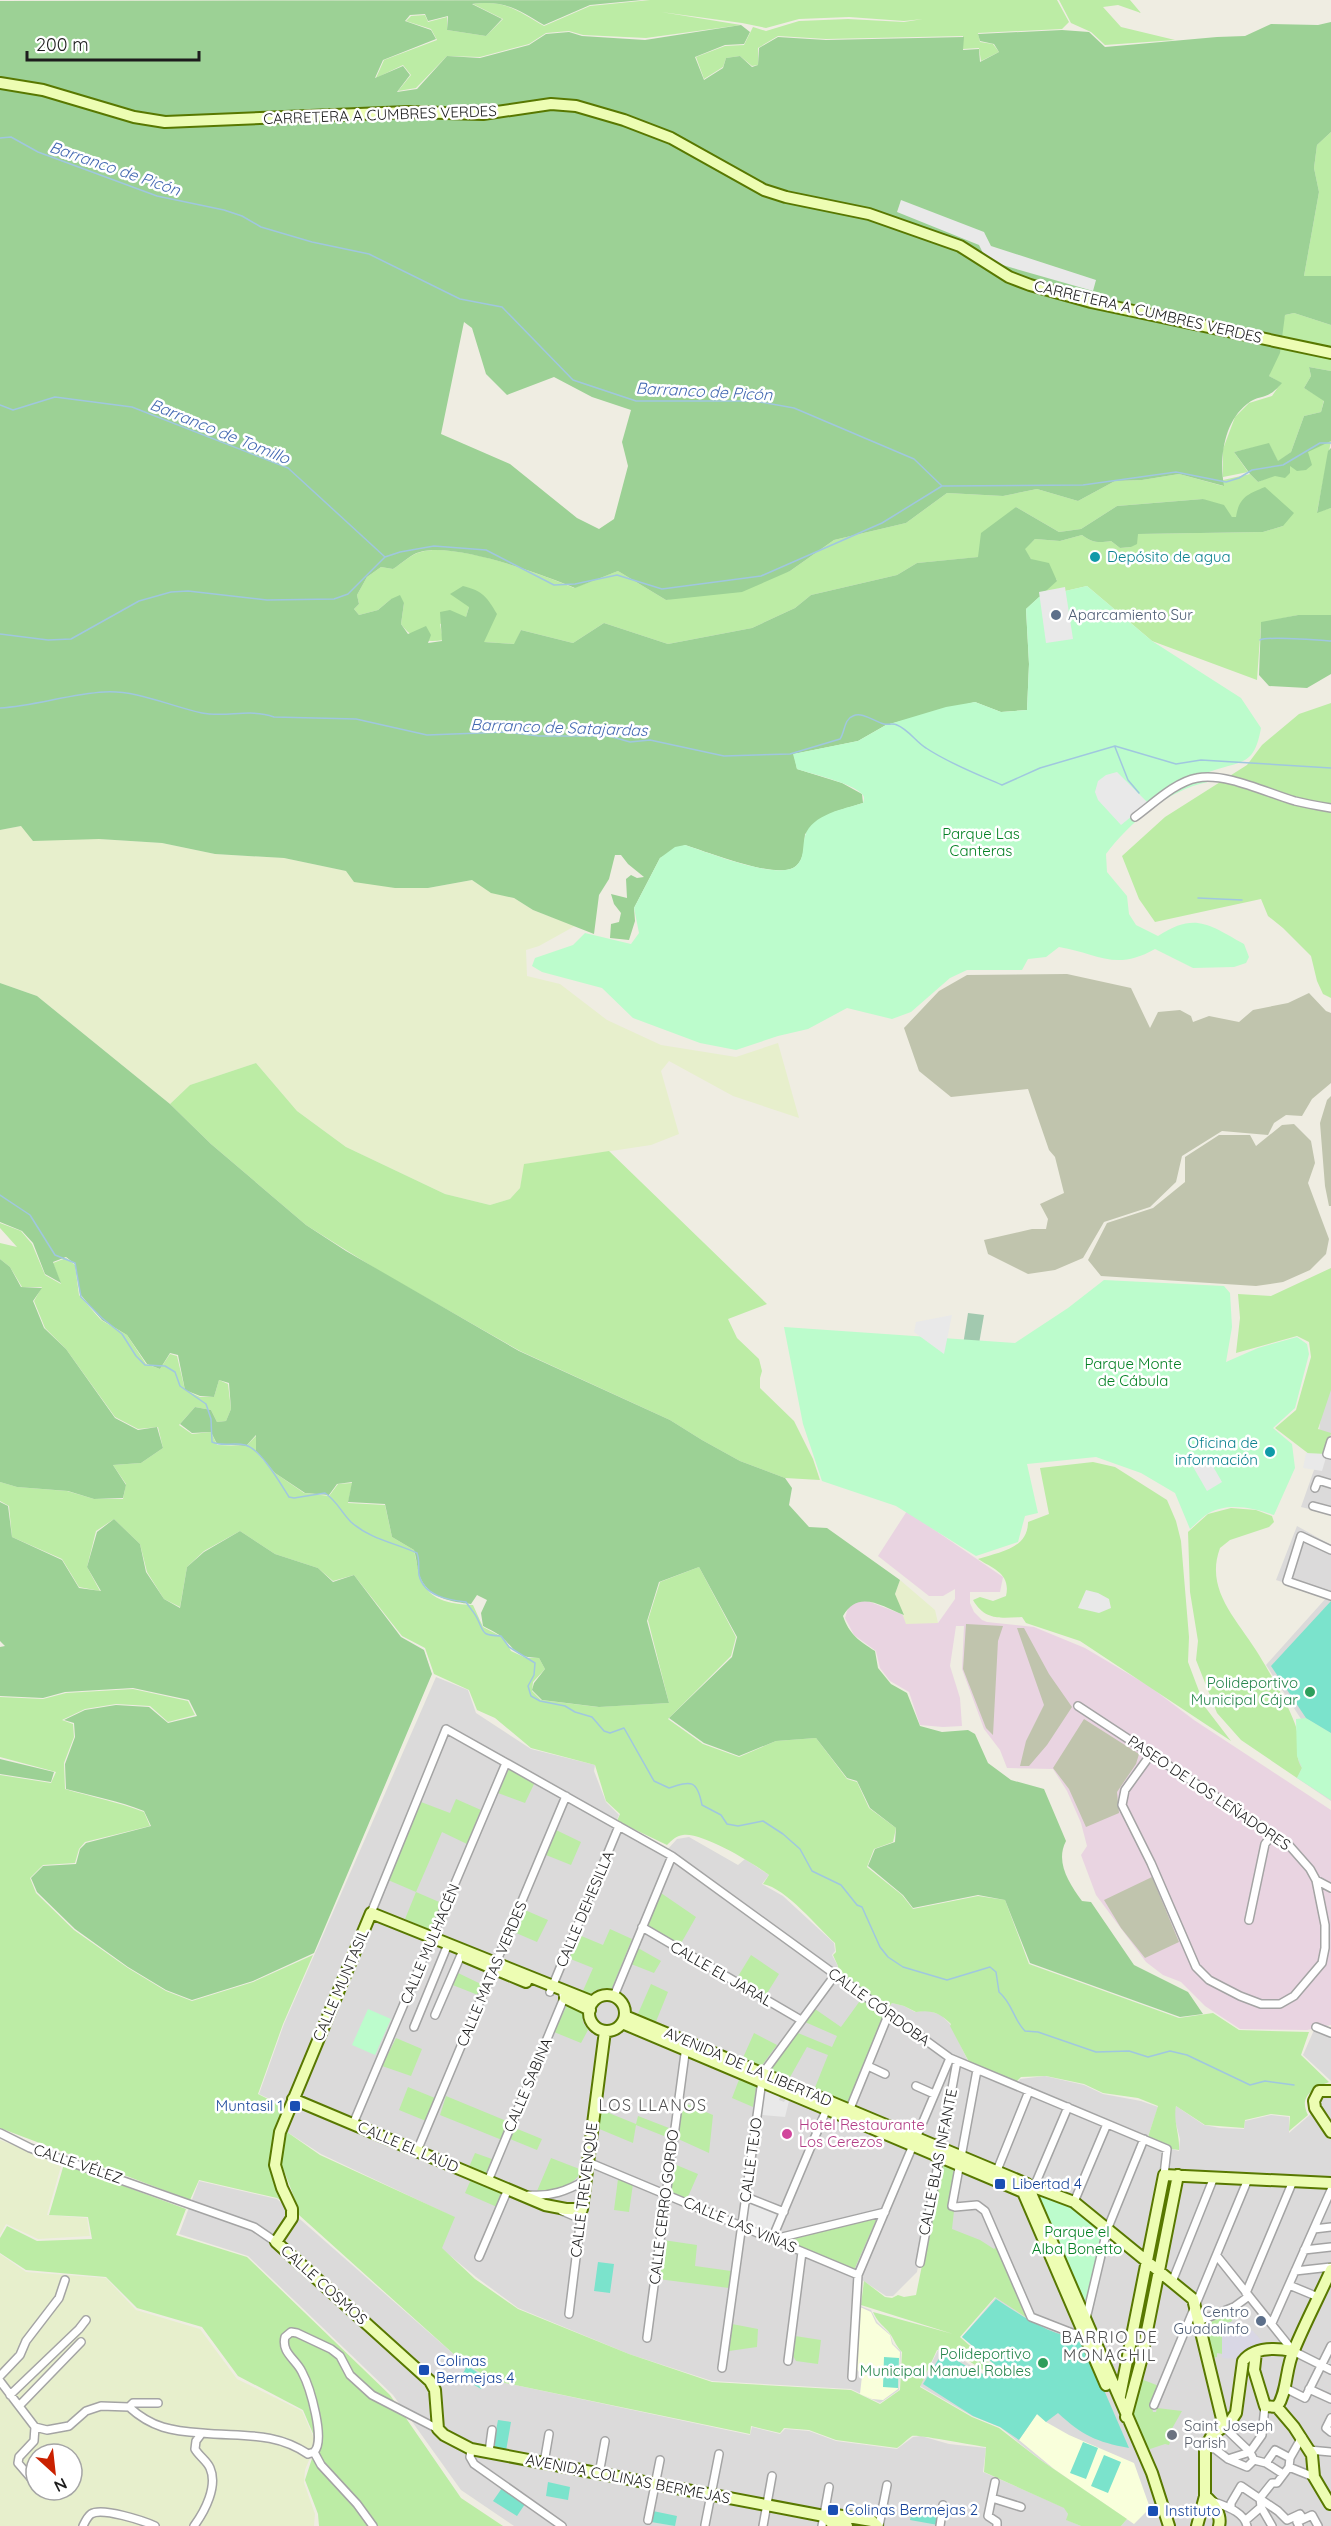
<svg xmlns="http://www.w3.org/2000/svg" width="1331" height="2526" font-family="Quicksand,sans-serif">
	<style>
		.residential { fill: #dbdada }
		.industrial { fill: #e9d4e1 }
		.education { fill: #f9ffdb }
		.construction { fill: #c0c4ad }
		.farmland { fill: #e7efcc; fill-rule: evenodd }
		.grass { fill: #bceca5 }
		.forest { fill: #9cd195; fill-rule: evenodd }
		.cemetery { fill: #a2c9af }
		.park { fill: #bcfccc }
		.pitch { fill: #7be3cc }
		.parking { fill: #e9e9e9 }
		.plaza { fill: #d9d7e5 }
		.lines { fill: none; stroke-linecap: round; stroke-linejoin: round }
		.stream { stroke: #a0c7df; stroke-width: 1.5 }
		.street-casing { stroke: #a4a4a4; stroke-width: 10 }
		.secondary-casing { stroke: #587800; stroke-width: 14 }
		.street { stroke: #fff; stroke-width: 7 }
		.secondary { stroke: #edfdb3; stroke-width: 10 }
		.culture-dot { fill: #0f9aa8; stroke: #fff; stroke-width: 2 }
		.service-dot { fill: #5c6f8a; stroke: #fff; stroke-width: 2 }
		.leisure-dot { fill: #2e9e5b; stroke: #fff; stroke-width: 2 }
		.transit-dot { fill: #1a4fb4; stroke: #fff; stroke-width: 2 }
		.hotel-dot { fill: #d1479c; stroke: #fff; stroke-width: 2 }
		.worship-dot { fill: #6b7280; stroke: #fff; stroke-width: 2 }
		.labels { text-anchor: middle; stroke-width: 5; stroke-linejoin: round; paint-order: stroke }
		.street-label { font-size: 15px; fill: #1d1d1d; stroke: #fff }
		.culture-label { font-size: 15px; fill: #0d838f; stroke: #fff; text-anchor: start }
		.service-label { font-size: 15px; fill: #4e5e75; stroke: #fff; text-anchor: start }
		.park-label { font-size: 15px; fill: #058124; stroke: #fff }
		.leisure-label { font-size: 15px; fill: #27864d; stroke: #fff; text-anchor: end }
		.transit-label { font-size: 15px; fill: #164399; stroke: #fff; text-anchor: start }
		.hotel-label { font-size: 15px; fill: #b23c85; stroke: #fff; text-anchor: start }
		.worship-label { font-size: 15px; fill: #5b616d; stroke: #fff; text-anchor: start }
		.water-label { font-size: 16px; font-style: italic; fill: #4469b2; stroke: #fff }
		.neighbourhood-label { font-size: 16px; letter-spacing: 1.5px; fill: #505050; stroke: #fff }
	</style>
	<rect width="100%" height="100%" fill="#efede2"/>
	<path class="residential" d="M 1331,1379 L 1331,1514 L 1301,1507 L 1314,1470 L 1322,1408 Z
		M 1297,1526 L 1331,1545 L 1331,1801 L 1297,1778 L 1301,1719 L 1266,1665 L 1327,1597 L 1276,1580 Z
		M 436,1677 L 468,1690 L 476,1713 L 531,1749 L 595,1765 L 594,1771 L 606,1802 L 619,1815 L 616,1822 L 667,1850 L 677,1839 L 689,1837 L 738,1865 L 745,1859 L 769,1875 L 762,1884 L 783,1896 L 834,1943 L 835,1951 L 832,1955 L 838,1966 L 836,1970 L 888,2008 L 892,2003 L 904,2006 L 915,2012 L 923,2011 L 923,2009 L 941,2015 L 950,2024 L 969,2063 L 1017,2084 L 1020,2079 L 1045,2076 L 1084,2085 L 1103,2094 L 1141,2101 L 1158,2107 L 1148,2137 L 1170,2147 L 1172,2149 L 1179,2151 L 1180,2139 L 1174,2116 L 1176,2106 L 1204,2125 L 1220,2128 L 1244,2129 L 1245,2121 L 1271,2115 L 1289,2117 L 1289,2133 L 1312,2113 L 1321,2097 L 1331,2094 L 1331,2526 L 1121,2526 L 1127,2519 L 1039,2459 L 1000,2427 L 972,2416 L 920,2386 L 938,2350 L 947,2349 L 985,2375 L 1001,2377 L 1006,2375 L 962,2337 L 996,2297 L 1030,2320 L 980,2244 L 926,2221 L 917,2272 L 893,2296 L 886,2296 L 862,2280 L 860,2306 L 871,2310 L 877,2322 L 890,2334 L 893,2344 L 901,2351 L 899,2390 L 880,2403 L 851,2389 L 712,2381 L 629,2354 L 518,2308 L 476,2277 L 441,2248 L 454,2217 L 321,2154 L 284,2130 L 291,2109 L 259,2094 L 284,2024 Z
		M 1314,2030 L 1331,2034 L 1331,2081 L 1303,2055 Z
		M 199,2181 L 277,2199 L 457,2357 L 491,2380 L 750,2435 L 752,2427 L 780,2434 L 785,2429 L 809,2431 L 836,2441 L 897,2449 L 913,2437 L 921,2436 L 949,2444 L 986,2448 L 983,2472 L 1065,2508 L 1068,2514 L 1067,2520 L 1081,2526 L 514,2526 L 461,2490 L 393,2395 L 248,2256 L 179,2234 Z"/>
	<path class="industrial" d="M 907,1511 L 1003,1577 L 1000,1592 L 970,1592 L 970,1603 L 974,1612 L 982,1620 L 987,1622 L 1034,1627 L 1085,1648 L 1149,1686 L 1194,1720 L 1331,1810 L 1331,2025 L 1307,2030 L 1240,2029 L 1205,2006 L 1181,1982 L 1163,1975 L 1146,1962 L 1096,1895 L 1081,1855 L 1087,1846 L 1081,1823 L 1067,1791 L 1053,1769 L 1007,1768 L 1000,1750 L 984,1729 L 962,1669 L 964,1626 L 956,1626 L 950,1666 L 960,1698 L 962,1726 L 943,1727 L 920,1725 L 909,1692 L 890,1681 L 880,1668 L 876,1651 L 854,1635 L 845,1618 L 848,1608 L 856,1602 L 865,1600 L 904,1615 L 912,1622 L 938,1623 L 955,1599 L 955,1589 L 943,1596 L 929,1596 L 878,1556 Z"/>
	<path class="education" d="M 860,2307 L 871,2312 L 876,2323 L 890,2335 L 892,2344 L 900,2352 L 898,2389 L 883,2400 L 872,2399 L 860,2394 L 862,2376 L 856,2368 Z
		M 1037,2414 L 1046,2422 L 1069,2435 L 1134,2463 L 1150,2508 L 1134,2524 L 1054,2469 L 1019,2440 Z"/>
	<path class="construction" d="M 1067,974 L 1131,988 L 1150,1028 L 1158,1012 L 1180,1010 L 1191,1016 L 1193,1022 L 1209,1016 L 1239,1022 L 1253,1010 L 1288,1003 L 1309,993 L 1326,1011 L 1331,1013 L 1331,1083 L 1312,1099 L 1302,1116 L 1286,1115 L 1274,1123 L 1268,1135 L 1222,1131 L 1182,1156 L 1176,1182 L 1150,1207 L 1104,1222 L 1083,1258 L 1055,1270 L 1028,1274 L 988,1254 L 984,1240 L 1032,1229 L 1046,1229 L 1048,1219 L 1040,1204 L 1064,1193 L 1055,1157 L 1049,1150 L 1028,1089 L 951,1097 L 919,1071 L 904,1028 L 939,991 L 967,975 Z
		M 1331,1096 L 1331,1206 L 1329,1206 L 1325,1186 L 1320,1123 L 1327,1100 Z
		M 1294,1124 L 1311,1141 L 1315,1163 L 1308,1183 L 1329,1239 L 1326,1254 L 1310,1270 L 1283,1282 L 1256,1286 L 1101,1276 L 1088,1260 L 1107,1223 L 1153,1208 L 1185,1182 L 1185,1157 L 1219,1135 L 1250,1135 L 1256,1146 L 1282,1125 Z
		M 966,1624 L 1003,1626 L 998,1641 L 993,1735 L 986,1728 L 963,1669 Z
		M 1017,1628 L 1024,1628 L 1049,1674 L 1072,1707 L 1047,1745 L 1029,1766 L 1020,1766 L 1026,1741 L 1044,1705 Z
		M 1084,1719 L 1139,1754 L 1136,1764 L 1117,1792 L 1119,1813 L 1086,1827 L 1069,1789 L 1053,1768 Z
		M 1152,1877 L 1179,1942 L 1145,1958 L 1121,1928 L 1104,1900 Z"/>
	<path class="farmland" d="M 21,826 L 99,839 L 162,843 L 215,854 L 284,858 L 428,888 L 472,880 L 491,892 L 514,898 L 533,910 L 575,926 L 539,946 L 526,950 L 527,976 L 560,984 L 607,1020 L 661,1045 L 736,1057 L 778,1043 L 799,1118 L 733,1096 L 669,1061 L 661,1071 L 679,1134 L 651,1145 L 525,1164 L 520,1188 L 510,1199 L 490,1205 L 445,1194 L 346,1147 L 297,1111 L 256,1063 L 190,1085 L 170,1104 L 37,996 L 0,983 L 0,830 Z
		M 900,1580 L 935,1610 L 938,1623 L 906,1624 L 895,1594 Z
		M 0,2140 L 62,2163 L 47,2215 L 87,2218 L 90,2236 L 38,2239 L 6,2224 L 0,2235 Z
		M 0,2254 L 26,2272 L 106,2278 L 136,2310 L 200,2329 L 237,2379 L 302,2411 L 316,2443 L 305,2470 L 304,2483 L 315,2514 L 314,2526 L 0,2526 ZM 36,2454 L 72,2454 L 72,2490 L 36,2490 Z"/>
	<path class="grass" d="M 650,0 L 1057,0 L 1069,22 L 1062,29 L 978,33 L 980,42 L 993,44 L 999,52 L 981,61 L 979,48 L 963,49 L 963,36 L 826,39 L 778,36 L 758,48 L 758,65 L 752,66 L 740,56 L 726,58 L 723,67 L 704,79 L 696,57 L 725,46 L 744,45 L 753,27 L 766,31 L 799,21 L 848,19 L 904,22 L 923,19 L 904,21 L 849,17 L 799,19 L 766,28 L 742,23 L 661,12 L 741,25 L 646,38 L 583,35 L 569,31 L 546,33 L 529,44 L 480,57 L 447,56 L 416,88 L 398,91 L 411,75 L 403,65 L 376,78 L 384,60 L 437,40 L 431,29 L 406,21 L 411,16 L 425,15 L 428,22 L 447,17 L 447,30 L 486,36 L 503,19 L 473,4 C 505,0 517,10 544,26 L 590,6 Z
		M 1059,0 L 1130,0 L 1141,13 L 1118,5 L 1103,7 L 1121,27 L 1175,40 L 1105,45 L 1091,32 L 1071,23 Z
		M 1331,132 L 1331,276 L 1304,276 L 1319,192 L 1314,168 L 1317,145 Z
		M 1294,313 L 1331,325 L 1331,371 L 1309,367 L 1311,376 L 1304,388 L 1324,400 L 1321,412 L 1304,416 L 1291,452 L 1278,462 L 1269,444 L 1234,452 L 1248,472 L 1223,477 L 1223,449 L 1235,417 L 1249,403 L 1272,396 L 1281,383 L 1269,376 L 1285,315 Z
		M 1331,441 L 1317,512 L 1331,508 L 1331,615 L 1298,615 L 1261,623 L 1257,680 L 1152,641 L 1087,586 L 1039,597 L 1057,580 L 1031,559 L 1024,549 L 1035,539 L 1060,541 L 1082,535 C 1092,543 1099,543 1111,541 L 1120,548 L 1131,547 L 1137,534 L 1263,532 L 1283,526 L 1232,517 L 1203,499 L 1117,506 L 1081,529 L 1059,532 L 1016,507 L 979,557 L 917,563 L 897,575 L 811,595 L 795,608 L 752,628 L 668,644 L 604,623 L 573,643 L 521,630 L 515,644 L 484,642 L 469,607 L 466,617 L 440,624 L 443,640 C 424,643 412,639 401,624 L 404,603 L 391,599 L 378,610 L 359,615 L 354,609 L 359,604 L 357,595 L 367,577 L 381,567 L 393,569 C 401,564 411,554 421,552 C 456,542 541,574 574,588 L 618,571 L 666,600 L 790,571 L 834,540 L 906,523 L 947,493 L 1003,496 L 1037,489 L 1078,501 L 1115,481 L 1142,480 L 1179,474 L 1223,486 L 1223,480 L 1250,474 L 1258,482 C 1284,472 1305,446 1331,441 Z
		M 1331,703 L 1331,998 L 1323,994 L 1317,981 L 1311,956 L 1283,928 L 1268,916 L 1261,899 L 1155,922 L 1139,899 L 1122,856 L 1165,817 L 1247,765 L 1262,745 L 1299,714 Z
		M 256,1063 L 297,1111 L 346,1147 L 445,1194 L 490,1205 L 510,1199 L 520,1188 L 524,1164 L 609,1151 L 767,1304 L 728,1319 L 737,1338 L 759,1359 L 762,1371 L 760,1378 L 760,1388 L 794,1421 L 813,1459 L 820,1480 L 785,1478 L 740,1461 L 702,1440 L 670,1420 L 520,1351 L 381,1272 L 306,1225 L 211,1144 L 170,1104 L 190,1085 Z
		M 0,1223 L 21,1231 L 32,1244 L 45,1275 L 61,1284 L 53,1263 L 66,1258 L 75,1265 L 79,1295 L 101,1320 L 127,1335 L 146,1364 L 160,1369 L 170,1354 L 177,1356 L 185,1390 L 200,1397 L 214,1397 L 219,1380 L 228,1384 L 231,1409 L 226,1421 L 217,1422 L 211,1410 L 195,1407 L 179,1425 L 192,1434 L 211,1432 L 217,1445 L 246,1446 L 256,1436 L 256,1452 L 275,1473 L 304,1493 L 329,1496 L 338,1484 L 352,1483 L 348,1503 L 385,1505 L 392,1537 L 414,1550 C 422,1591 428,1603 473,1605 L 483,1627 L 504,1638 L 511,1651 L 526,1658 L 539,1658 L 545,1669 L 533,1682 L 532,1691 L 541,1700 L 598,1707 L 669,1703 L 648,1620 L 660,1582 L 699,1567 L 736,1637 L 731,1656 L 668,1719 L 703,1744 L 739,1757 L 776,1741 L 816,1738 L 847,1779 L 857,1782 L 869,1808 L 896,1828 L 893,1842 L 874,1849 L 867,1867 L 902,1895 L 913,1909 L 978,1896 L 1005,1900 L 1029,1964 L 1179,2018 L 1213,2013 L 1239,2030 L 1309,2032 L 1301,2055 L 1329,2082 C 1314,2088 1298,2096 1308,2115 L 1289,2131 L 1290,2116 L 1271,2114 L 1245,2120 L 1244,2128 L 1205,2125 L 1176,2106 C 1173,2121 1180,2135 1179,2150 L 1172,2149 L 1170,2146 L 1148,2137 L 1158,2106 L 1138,2098 L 1103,2093 L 1084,2084 L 1046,2076 L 1021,2077 L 1016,2082 L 969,2062 L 950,2026 L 951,2024 C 939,2012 930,2010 916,2012 L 904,2006 L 892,2003 L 888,2008 L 837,1970 L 838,1966 L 833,1955 L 836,1952 L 835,1943 C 818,1928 786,1888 763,1884 L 769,1875 C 753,1863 702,1832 683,1835 C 676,1836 672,1840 667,1845 L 617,1821 L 620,1814 L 606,1801 L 595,1765 L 531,1748 L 495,1718 L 477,1710 L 469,1690 L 434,1674 L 425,1648 L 402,1636 L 354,1575 L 333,1581 L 318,1568 L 275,1554 L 240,1531 L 204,1551 L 187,1567 L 180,1607 L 164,1599 L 147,1572 L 140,1544 L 114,1519 L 96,1531 L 87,1567 L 100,1591 L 79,1587 L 62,1559 L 12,1537 L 9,1506 L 0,1501 L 0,1482 L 17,1487 L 67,1491 L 94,1499 L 123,1499 L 126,1484 L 113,1465 L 141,1463 L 163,1448 L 158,1427 L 138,1429 L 115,1417 L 66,1349 L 45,1328 L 34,1301 L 42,1287 L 22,1287 L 10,1267 L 0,1259 L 0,1243 L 17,1247 L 0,1228 Z
		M 1331,1268 L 1331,1390 L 1318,1429 L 1331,1433 L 1325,1454 L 1309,1454 L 1275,1428 L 1296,1410 L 1311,1357 L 1309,1342 L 1297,1336 L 1236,1353 L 1240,1318 L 1238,1294 L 1271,1296 Z
		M 1093,1462 L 1115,1467 L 1167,1500 L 1176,1521 L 1181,1541 L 1189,1637 L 1188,1662 L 1205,1707 L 1231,1741 L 1080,1641 L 1026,1623 L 1022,1617 C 1001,1618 985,1621 973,1600 L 980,1597 L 993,1601 L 1006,1596 C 1011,1574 994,1569 978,1559 C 999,1552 1028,1549 1028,1522 L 1049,1514 L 1040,1468 Z
		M 1231,1508 L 1256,1510 L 1272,1516 L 1274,1522 L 1269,1527 L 1230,1540 L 1220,1548 C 1204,1591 1239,1621 1259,1655 C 1271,1675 1287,1702 1295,1724 C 1301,1738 1293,1756 1302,1768 L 1297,1778 L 1241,1740 L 1217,1713 L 1196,1660 L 1198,1641 L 1190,1592 L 1188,1532 L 1208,1514 Z
		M 133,1689 L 188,1701 L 195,1715 L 168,1722 L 150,1706 L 116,1704 L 85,1709 L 62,1720 L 73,1724 L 74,1737 L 64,1763 L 65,1789 C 92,1797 118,1802 144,1812 L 150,1826 L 85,1842 L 79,1849 L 75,1863 L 43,1865 L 30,1878 L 36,1893 L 74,1930 L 128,1968 L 166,1991 L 192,2001 L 253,1982 L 313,1955 L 283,2024 L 258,2094 L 286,2108 L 273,2167 L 287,2204 L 277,2198 L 199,2180 L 190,2200 L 0,2128 L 0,1775 L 51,1783 L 56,1772 L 0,1757 L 0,1697 L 43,1699 L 66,1693 Z
		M 509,1769 L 534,1784 L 525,1803 L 498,1793 Z
		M 456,1799 L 481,1810 L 467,1844 L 442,1832 L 416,1892 L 444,1904 L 433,1931 L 405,1919 L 416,1892 L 388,1880 L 421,1802 L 450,1813 Z
		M 556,1830 L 581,1842 L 571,1865 L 546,1855 Z
		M 661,1893 L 696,1917 L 680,1945 L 647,1927 Z
		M 525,1910 L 548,1920 L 537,1942 L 516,1933 Z
		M 610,1929 L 632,1939 L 612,1988 L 598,1989 L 588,1995 L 582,1993 L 593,1968 L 568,1958 L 579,1935 L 603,1945 Z
		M 638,1948 L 661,1961 L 654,1973 L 631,1964 Z
		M 751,1955 L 779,1974 L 766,1995 L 737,1978 Z
		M 456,1972 L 483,1985 L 478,1995 L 450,1984 Z
		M 651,1984 L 668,1992 L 655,2024 L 637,2016 Z
		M 862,1998 L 885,2015 L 848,2105 L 814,2090 L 828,2055 L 807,2047 L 789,2079 L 769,2071 L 798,2033 L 832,2047 L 837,2036 L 805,2022 L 815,2009 L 841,2027 Z
		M 568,2003 L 582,2010 L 583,2023 L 588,2030 L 581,2043 L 554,2032 Z
		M 754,2033 L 777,2045 L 760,2068 L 742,2060 Z
		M 396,2038 L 422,2049 L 411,2076 L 382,2066 Z
		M 740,2077 L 757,2084 L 753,2107 L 732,2098 Z
		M 408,2087 L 435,2098 L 426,2121 L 399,2110 Z
		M 446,2096 L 509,2122 L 502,2140 L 440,2115 Z
		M 682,2102 L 713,2115 L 709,2153 L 676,2138 Z
		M 599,2109 L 636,2124 L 638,2116 L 669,2128 L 669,2138 L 636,2125 L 633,2143 L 597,2128 Z
		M 515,2128 L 542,2139 L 537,2150 L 510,2139 Z
		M 284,2130 L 320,2155 L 455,2217 L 442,2248 L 475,2279 L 518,2309 L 629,2354 L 712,2382 L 851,2390 L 880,2404 L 900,2390 L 902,2352 C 895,2345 894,2338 888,2331 C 881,2324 877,2321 873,2312 L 953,2334 L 861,2305 L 864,2281 L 885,2297 L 892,2298 L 898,2295 L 904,2297 L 916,2295 L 943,2162 L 957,2167 L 950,2197 L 954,2211 L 952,2229 L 980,2240 L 994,2249 L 997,2246 L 1030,2320 L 995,2297 L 960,2337 L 1003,2375 C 978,2376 962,2347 937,2350 L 920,2387 L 972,2417 L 999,2428 L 1039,2459 L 1127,2519 L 1121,2526 L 1081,2526 L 1066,2520 L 1068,2514 L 1064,2508 L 984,2472 L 986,2447 C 976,2446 916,2434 912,2436 C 907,2439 902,2445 897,2448 L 836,2440 L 809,2430 L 784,2428 L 780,2433 L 751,2426 L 750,2434 L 491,2380 L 457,2357 L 299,2215 L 296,2202 L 281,2163 Z
		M 475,2153 L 492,2159 L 486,2175 L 469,2167 Z
		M 551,2158 L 582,2170 C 573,2188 555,2190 537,2191 Z
		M 64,2164 L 186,2209 L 176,2235 L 247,2257 L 390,2395 L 461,2498 L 503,2526 L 319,2526 L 318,2514 L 305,2480 L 317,2443 L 303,2410 L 238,2376 L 202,2327 L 137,2308 L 106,2277 L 26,2270 L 0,2253 L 0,2238 L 7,2226 L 37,2241 L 92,2239 L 88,2217 L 49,2215 Z
		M 674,2164 L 698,2174 L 687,2199 L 668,2192 Z
		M 472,2177 L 504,2190 L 497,2207 L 465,2193 Z
		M 618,2179 L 633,2184 L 629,2212 L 614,2210 Z
		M 1167,2180 L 1174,2180 L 1158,2264 L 1151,2260 Z
		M 877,2218 L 854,2270 L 784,2240 Z
		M 663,2240 L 697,2245 L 695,2266 L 731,2271 L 729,2288 L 658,2279 Z
		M 1234,2309 L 1237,2313 L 1231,2322 L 1226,2323 L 1222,2329 L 1223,2354 L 1217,2353 L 1217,2357 L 1210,2358 L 1201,2321 Z
		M 732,2324 L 758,2329 L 757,2347 L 729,2351 Z
		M 795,2336 L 821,2340 L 818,2364 L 796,2361 L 792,2354 Z
		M 1141,2379 L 1159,2386 L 1151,2404 L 1153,2412 L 1156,2412 L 1157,2408 L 1182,2411 L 1166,2439 L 1170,2442 L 1169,2445 L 1165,2444 L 1147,2450 L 1132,2417 Z"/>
	<path class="forest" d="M 642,0 L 590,5 L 544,25 C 517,9 505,0 472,4 L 502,19 L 486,36 L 447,30 L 448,16 L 428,21 L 425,14 L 410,15 L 405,21 L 431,30 L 436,39 L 383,60 L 375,78 L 403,66 L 410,75 L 397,92 L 417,89 L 447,56 L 480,58 L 529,45 L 546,34 L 569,32 L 582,36 L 645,40 L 741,25 L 750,32 L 744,44 L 725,45 L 695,57 L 704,80 L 723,68 L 726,58 L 740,56 L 752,67 L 758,65 L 759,48 L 778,37 L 826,40 L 964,37 L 963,50 L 979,49 L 980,62 L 999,52 L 994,44 L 980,41 L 978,34 L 1062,30 L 1089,32 L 1105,47 L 1217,37 L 1245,36 L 1271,24 L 1318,25 L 1331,22 L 1331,132 L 1317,145 L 1314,168 L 1319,192 L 1304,276 L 1331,276 L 1331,325 L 1294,313 L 1285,315 L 1280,353 L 1269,376 L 1282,383 C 1266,402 1261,393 1247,404 C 1224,422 1219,458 1224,486 L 1179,474 L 1142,480 L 1115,481 L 1078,501 L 1037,489 L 1003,496 L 947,493 L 906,523 L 834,540 L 790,571 L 742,592 L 666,600 L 618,571 L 575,588 C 541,574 455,542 420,552 C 411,554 401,564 393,569 L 381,567 L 367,577 L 357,595 L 359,604 L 354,609 L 359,615 L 378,610 L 391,599 L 400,595 L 404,603 L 401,624 L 408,634 L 426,626 L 431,635 L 428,643 L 442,641 L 440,612 L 450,610 L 466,617 L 469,607 L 450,594 L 463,586 C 483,591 487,597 497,614 L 484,642 L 514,644 L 521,630 L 573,643 L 604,623 L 668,644 L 752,628 L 795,608 L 811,595 L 897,575 L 917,563 L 978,557 L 981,533 L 1016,507 L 1059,532 L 1081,529 L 1117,506 L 1203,499 L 1224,505 L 1232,517 L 1236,517 C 1239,497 1248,494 1265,487 L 1294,513 L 1283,526 L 1263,532 L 1138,534 L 1137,544 L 1131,547 L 1120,548 L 1111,541 C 1099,543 1092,543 1082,535 L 1060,541 L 1035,539 L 1025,549 L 1031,559 L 1049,563 L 1057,581 L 1026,609 L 1029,664 L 1027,710 L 1001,712 L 975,702 L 886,725 L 858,741 L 794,754 L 797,769 L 842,783 L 862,794 L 863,803 L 834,812 L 805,834 C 804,845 805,862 793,868 C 772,878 708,852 685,845 L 660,858 L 634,908 L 635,921 L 629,940 L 610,938 L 611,924 L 619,922 L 621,913 L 614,904 L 611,894 L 627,898 L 626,879 L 631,875 L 637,878 L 644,877 L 628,864 L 621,855 L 615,855 L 609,879 L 599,895 L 594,934 L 533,910 L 514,898 L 491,893 L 472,880 L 428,888 L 395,888 L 354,882 L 346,871 L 284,858 L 215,854 L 162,843 L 99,839 L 33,841 L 21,826 L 0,830 L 0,1 ZM 464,322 L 472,328 L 486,374 L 507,395 L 554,377 L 592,397 L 631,410 L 622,442 L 628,466 L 614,519 L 599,529 L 577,518 L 510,464 L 441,434 Z
		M 1309,367 L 1331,371 L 1331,441 L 1308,452 L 1312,465 L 1306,470 L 1297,471 L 1290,466 L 1290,473 L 1285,478 L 1275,476 L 1258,482 L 1250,474 L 1234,452 L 1269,443 L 1278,461 L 1291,452 L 1304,416 L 1321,412 L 1324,401 L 1304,388 L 1311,376 Z
		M 1331,448 L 1331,508 L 1317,513 L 1328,451 Z
		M 1298,615 L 1331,615 L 1331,674 L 1307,688 L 1269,686 L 1259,675 L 1261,622 Z
		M 0,983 L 37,996 L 170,1104 L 211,1144 L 306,1225 L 346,1251 L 519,1351 L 670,1420 L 702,1440 L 740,1461 L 785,1478 L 792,1488 L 789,1505 L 809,1527 L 827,1528 L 900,1580 L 895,1594 L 904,1615 C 882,1606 858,1589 843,1616 C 849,1634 859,1641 875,1651 L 878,1668 L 891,1684 L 907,1693 L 920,1726 L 942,1732 L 968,1730 L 975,1734 L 988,1763 L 1011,1780 L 1044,1789 L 1066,1841 C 1055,1862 1069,1883 1082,1901 L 1091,1902 L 1134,1965 L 1188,1992 L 1203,2014 L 1180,2017 L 1030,1963 L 1005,1900 L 978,1895 L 913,1908 L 903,1895 L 868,1866 L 875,1849 L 895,1842 L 896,1828 L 870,1808 L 857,1781 L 847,1778 L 816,1738 L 776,1741 L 739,1756 L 704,1743 L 669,1718 L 732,1657 L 737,1637 L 699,1567 L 659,1582 L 647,1621 L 669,1703 L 599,1707 L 542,1700 L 532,1690 L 534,1683 L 545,1669 L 539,1658 C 519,1657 518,1654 505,1640 C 500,1634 490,1630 483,1626 L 481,1613 L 487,1600 L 477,1595 L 471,1604 C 452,1602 430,1598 421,1579 C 417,1571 417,1559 414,1550 L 392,1537 L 385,1504 L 348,1502 L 352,1482 L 337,1484 L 329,1495 L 305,1493 L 275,1473 L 256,1451 L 256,1435 L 246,1446 L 217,1444 L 211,1432 L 192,1433 L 180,1424 L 195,1407 L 211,1410 L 217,1422 L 226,1421 L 231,1409 L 229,1383 L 219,1380 L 214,1397 L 200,1396 L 185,1390 L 178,1355 L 170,1353 L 160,1369 L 147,1364 L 127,1335 L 102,1320 L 80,1294 L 75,1264 L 66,1257 L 53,1262 L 61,1283 L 45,1274 L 33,1243 L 22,1231 L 0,1222 Z
		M 0,1259 L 10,1267 L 21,1287 L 42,1288 L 33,1301 L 44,1328 L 66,1349 L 115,1418 L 138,1430 L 157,1427 L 163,1448 L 141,1463 L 113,1465 L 126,1485 L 123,1498 L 94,1499 L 68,1491 L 17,1487 L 0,1482 Z
		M 0,1502 L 8,1506 L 12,1537 L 62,1560 L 79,1588 L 101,1591 L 87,1567 L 97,1532 L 114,1519 L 140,1544 L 146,1572 L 164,1599 L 180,1608 L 187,1567 L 204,1552 L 240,1531 L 275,1554 L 318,1568 L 333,1582 L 354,1575 L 401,1637 L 424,1650 L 432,1674 L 314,1953 L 253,1981 L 192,2000 L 166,1990 L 128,1967 L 75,1929 L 37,1892 L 31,1878 L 43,1866 L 76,1864 L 80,1849 L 86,1843 L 151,1826 L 144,1811 C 119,1801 93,1796 66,1789 L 65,1764 L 75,1737 L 74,1723 L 64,1720 L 85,1710 L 116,1705 L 149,1707 L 168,1723 L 197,1716 L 189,1700 L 133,1688 L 65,1692 L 43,1698 L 0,1696 L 0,1647 L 5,1646 L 0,1641 Z
		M 0,1759 L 54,1772 L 51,1782 L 0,1774 Z"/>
	<path class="cemetery" d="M 968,1313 L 984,1315 L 976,1361 L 961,1358 Z"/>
	<path class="park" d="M 1087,586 L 1152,641 L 1241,698 L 1261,728 C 1254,767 1242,760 1209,772 L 1208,782 C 1168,790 1130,822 1106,854 L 1107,872 L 1127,896 L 1129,914 L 1136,925 L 1158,936 C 1195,912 1208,924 1244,944 L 1249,957 L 1246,963 L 1234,967 L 1193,968 L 1155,949 C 1115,972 1097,953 1059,947 L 1046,957 L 1028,959 L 1022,970 L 967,970 L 950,978 L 911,1012 L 892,1019 L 847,1008 L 808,1029 L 778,1036 L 736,1050 L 700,1043 L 633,1018 L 602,988 L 542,972 L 532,966 L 535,958 L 573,945 L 585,933 L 631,944 L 639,933 L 634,908 L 660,858 L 675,847 L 685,845 C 707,852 778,881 796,866 C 805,858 802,847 805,836 C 812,814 844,809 863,803 C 864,799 865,797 862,794 C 852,783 812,774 797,769 L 793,754 L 858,741 L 886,725 L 946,707 L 975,702 L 1001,712 L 1027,710 L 1029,664 L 1026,609 L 1039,597 Z
		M 1104,1280 L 1224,1286 L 1230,1293 L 1232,1327 L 1226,1362 L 1258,1348 L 1297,1337 L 1307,1344 L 1309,1354 L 1295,1408 L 1273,1428 L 1292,1444 L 1295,1468 L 1274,1515 C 1254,1508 1229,1502 1209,1513 C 1202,1517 1196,1524 1190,1529 L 1175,1493 L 1141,1473 L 1096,1457 L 1027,1464 L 1038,1513 L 1025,1516 L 1018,1542 L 976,1556 L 896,1506 L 822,1481 L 803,1424 L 784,1327 L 1015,1343 L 1068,1308 Z
		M 1306,1718 L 1331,1733 L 1331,1800 L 1297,1778 L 1302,1768 L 1297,1756 L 1296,1719 Z
		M 368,2009 L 391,2019 L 375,2055 L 352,2045 Z
		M 1041,2193 L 1070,2206 L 1103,2232 L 1086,2311 L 1037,2195 Z"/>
	<path class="pitch" d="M 1331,1601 L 1331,1733 L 1306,1718 L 1271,1666 Z
		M 598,2262 L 614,2264 L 610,2293 L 594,2291 Z
		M 996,2299 C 1022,2316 1050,2336 1082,2339 L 1129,2448 C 1096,2442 1082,2435 1058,2413 L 1046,2422 L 1037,2414 L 1019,2440 L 1000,2427 L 973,2416 L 923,2384 L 943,2352 C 960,2361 986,2383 1007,2375 L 962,2337 Z
		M 884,2357 L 899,2358 L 898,2388 L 883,2387 Z
		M 467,2366 L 487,2378 L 481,2389 L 461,2377 Z
		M 498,2420 L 511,2422 L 506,2451 L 494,2449 L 493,2446 Z
		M 1083,2442 L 1098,2448 L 1086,2479 L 1070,2473 Z
		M 1104,2455 L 1121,2462 L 1108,2493 L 1091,2486 Z
		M 548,2482 L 570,2487 L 568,2500 L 546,2496 Z
		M 502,2488 L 525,2504 L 517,2516 L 493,2501 Z
		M 913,2507 L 940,2512 L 938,2525 L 910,2520 Z
		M 653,2511 L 677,2516 L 675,2526 L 651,2522 Z"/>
	<path class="parking" d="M 901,200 L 984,232 L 991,246 L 1096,280 L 1093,291 L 999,264 L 983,253 L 979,245 L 897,212 Z
		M 1065,587 L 1073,639 L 1046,643 L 1039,592 Z
		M 1117,772 L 1148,803 L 1121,825 L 1098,800 L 1095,792 L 1098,781 L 1106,775 Z
		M 952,1315 L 944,1354 L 914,1332 L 916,1322 Z
		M 1306,1453 L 1327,1454 L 1322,1471 L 1303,1468 Z
		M 1207,1456 L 1222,1482 L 1207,1491 L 1192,1465 Z
		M 1086,1590 L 1098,1593 L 1109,1599 L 1111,1608 L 1099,1613 L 1078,1608 Z
		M 766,2087 L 781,2093 L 779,2100 L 784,2102 L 787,2096 L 790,2097 L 785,2117 L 761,2115 Z
		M 749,2200 L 778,2213 L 769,2234 L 746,2225 Z"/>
	<path class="plaza" d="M 1231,2322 L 1253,2331 L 1265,2345 L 1247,2351 L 1239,2359 L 1222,2358 L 1222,2329 L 1226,2323 Z"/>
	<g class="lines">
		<path class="stream" d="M 0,138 L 11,137 L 38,152 L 157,196 L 224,210 L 242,216 L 261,227 L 312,242 L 369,254 L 460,299 L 502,307 L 573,380 L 636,401 L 755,401 L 794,408 L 914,459 L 942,486 L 1083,485 L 1176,472 L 1226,482 L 1239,478 L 1252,470 L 1283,465 L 1320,443 L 1331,443
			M 0,405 L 13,410 L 55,397 L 132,407 L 288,468 L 385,557 L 400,552 L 434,546 L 486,550 L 554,585 L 575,584 L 617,575 L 662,589 L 761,576 L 882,523 L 942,486
			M 0,634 L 48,640 L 71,639 L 139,601 L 171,592 L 188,591 L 267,600 L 334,599 L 348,594 L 385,557
			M 1260,640 C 1268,636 1318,640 1331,641
			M 0,708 C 35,706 69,694 104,692 C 138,690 169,706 202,713 C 226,718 250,708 274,717 L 356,719 L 427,735 L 506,732 L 539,736 L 609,736 L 630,742 L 650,740 L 724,756 L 790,754 L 840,739 C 845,732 844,719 853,716 C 862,711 875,722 884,724 C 888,725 893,723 897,725 C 909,730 916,742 926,748 C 950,764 977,774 1002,785 L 1040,768 L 1115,746 L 1176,764 L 1201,760 L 1331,768
			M 1115,747 L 1128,780 L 1139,793
			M 1198,898 L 1242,900
			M 0,1195 L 30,1215 L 55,1255 L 75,1263 L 81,1297 L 102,1318 L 122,1334 L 136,1356 L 145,1365 L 165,1366 L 175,1372 L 180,1386 L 206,1404 L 211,1419 L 212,1442 C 223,1447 234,1442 245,1445 C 261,1449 280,1483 289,1497 L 294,1498 L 325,1493 C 337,1501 341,1512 351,1522 C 370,1539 395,1543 417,1553 C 420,1561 418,1567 419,1575 C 424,1596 448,1600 466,1602 C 469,1607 474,1612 477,1618 C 485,1634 481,1635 501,1636 L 509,1647 L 535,1663 L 534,1675 L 528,1686 L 531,1696 L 540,1701 L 565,1706 L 575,1712 L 592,1717 L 604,1731 L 610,1733 L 624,1728 L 654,1781 L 669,1788 C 691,1781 697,1779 702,1805 L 721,1815 L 727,1824 L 738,1826 L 763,1821 L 783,1834 L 800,1849 L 812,1871 L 841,1885 L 857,1905 L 862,1907 L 880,1947 L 888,1957 L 903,1967 L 947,1980 L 990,1967 L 996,1972 L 999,1992 C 1013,2004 1013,2019 1025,2031 L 1038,2032 L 1096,2052 L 1129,2051 L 1148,2057 L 1170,2051 L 1187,2055 L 1250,2085 L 1265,2081 L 1294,2085"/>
		<defs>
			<path id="street" d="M 1135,817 C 1153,804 1175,782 1197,778 C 1225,772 1267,793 1295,801 C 1307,804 1319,806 1331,808
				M 1331,1441 L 1327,1454 L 1331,1455
				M 1315,1488 L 1318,1480 L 1331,1484
				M 1313,1506 L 1331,1511
				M 1331,1550 L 1301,1536 L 1287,1581 L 1331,1596
				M 1078,1706 L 1288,1844 L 1310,1869 L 1316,1880 L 1331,1888
				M 1151,1754 L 1125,1790 L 1122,1805 L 1151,1863 L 1196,1967 L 1209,1980 L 1240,1996 L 1261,2004 L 1280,2004 L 1294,1996 L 1322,1963 L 1325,1948 L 1325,1925 L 1316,1880
				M 371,1913 L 446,1729 L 672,1856 L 950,2058 L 1167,2149 L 1164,2175
				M 1249,1920 L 1265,1844 L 1273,1834
				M 642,1927 L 801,2020
				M 550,1992 L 619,1826
				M 614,1996 L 672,1856
				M 435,2015 L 461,1955
				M 414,2027 L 446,1949
				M 1316,2027 L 1331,2033
				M 868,2066 L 885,2074
				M 977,2070 L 952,2206 L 955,2207 L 977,2205 L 985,2211 L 1031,2317 L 1072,2333 L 1083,2334
				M 916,2086 L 934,2094
				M 849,2111 L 889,2013
				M 353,2124 L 506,1763
				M 0,2133 L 30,2148 L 254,2227 L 276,2242
				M 417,2151 L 566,1796
				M 588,2162 L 858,2275
				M 996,2173 L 1029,2091
				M 488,2181 L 564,1998 L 563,1995
				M 1034,2187 L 1068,2107
				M 529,2195 C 550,2197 567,2191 586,2180
				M 746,2197 L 784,2212
				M 1074,2202 L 1107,2124
				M 562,2211 L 581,2219
				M 1314,2229 L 1331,2227
				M 772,2239 L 828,2106
				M 774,2239 L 885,2212
				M 1304,2250 L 1331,2247
				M 1217,2256 L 1293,2351 L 1331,2370
				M 479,2257 L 508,2189
				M 920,2263 L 957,2061
				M 1295,2271 L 1331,2267
				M 1172,2282 L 1214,2177
				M 1289,2285 L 1318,2297
				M 1246,2293 L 1293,2181
				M 569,2314 L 582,2209
				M 1086,2319 L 1107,2230 L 1144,2139
				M 1199,2321 L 1234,2307 L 1249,2296
				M 1272,2323 L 1331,2190
				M 647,2338 L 686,2046
				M 788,2361 L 802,2252
				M 722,2368 L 763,2073 L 835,1975
				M 0,2376 L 20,2355 L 26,2341 L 59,2298 L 65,2280
				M 852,2377 L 858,2275 L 950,2058
				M 0,2381 L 35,2427 L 47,2430 L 69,2426 L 86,2411 L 101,2406 L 129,2407 C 152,2428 172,2431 202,2433
				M 1285,2388 L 1305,2398 L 1331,2346
				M 1309,2389 L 1331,2399
				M 10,2395 L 79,2329 L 86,2320
				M 1154,2405 L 1248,2179
				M 19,2406 L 81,2342
				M 129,2407 L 133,2403 L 158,2403
				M 1331,2418 L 1326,2428 L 1331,2432
				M 35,2427 L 34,2441 L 19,2457 L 18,2463 L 36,2484
				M 1224,2427 L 1250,2452 L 1254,2460 L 1266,2463 L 1283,2474
				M 1205,2448 L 1215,2449 L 1228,2459 L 1247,2467 L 1254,2460
				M 471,2449 L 470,2457 L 474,2464 L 562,2526
				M 1309,2450 L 1331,2452
				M 314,2452 C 326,2441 310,2387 302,2372 C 296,2359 281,2353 285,2337 L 291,2332 L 297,2333 L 331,2349 L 340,2356 L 350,2375 L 372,2395 L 438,2429
				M 314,2452 L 321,2465 L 357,2504 L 373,2526
				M 489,2452 L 492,2430
				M 1250,2452 L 1262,2435 L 1265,2406
				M 1228,2459 L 1250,2452
				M 544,2463 L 549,2434
				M 1266,2463 L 1275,2450 L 1290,2458
				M 1289,2467 L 1290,2458 L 1302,2437
				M 599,2474 L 605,2441
				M 995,2482 L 988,2516 L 997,2522 L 997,2526
				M 992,2498 L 1021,2507
				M 1212,2501 C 1224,2506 1244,2511 1247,2526
				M 1261,2507 L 1272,2526
				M 1231,2509 L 1231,2503 L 1241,2486 L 1278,2511 L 1287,2520 L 1300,2514 L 1303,2519
				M 648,2520 L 660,2460
				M 1246,2520 L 1261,2507 L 1260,2498 L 1272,2483 L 1277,2483 L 1289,2467 L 1314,2477
				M 705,2525 L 719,2454
				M 83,2526 C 85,2522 87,2517 91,2514 C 102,2507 144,2521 155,2526
				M 194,2526 C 205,2511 218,2486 210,2468 C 207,2461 199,2456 195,2449 L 196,2441 L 202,2433 C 241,2437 274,2431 308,2454 L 314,2452
				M 763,2526 L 772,2476
				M 822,2526 L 829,2487
				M 879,2526 L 887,2485
				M 940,2526 L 943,2505
				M 1299,2526 L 1297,2522 L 1312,2515 L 1318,2526"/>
			<path id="secondary" d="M 0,83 L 43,90 L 134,117 L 165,122 L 408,112 L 483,114 L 551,104 L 576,106 L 624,120 L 671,138 L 764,190 L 786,197 L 869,214 L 960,246 L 1009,277 L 1030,285 L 1091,302 L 1331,353
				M 466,1957 L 526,1982
				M589 2013a18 18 0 1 1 36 0a18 18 0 1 1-36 0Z
				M 565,1998 L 590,2010
				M 593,2002 L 371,1913 L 280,2132 L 275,2165 L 282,2188 L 292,2209 L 292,2218 L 276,2242 L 430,2381 L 435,2390 L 438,2429 L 444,2435 L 471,2449 L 824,2516 L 830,2514 L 872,2521 L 877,2526
				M 625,2016 L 1027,2184 L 1152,2473 L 1169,2526
				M 622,2023 L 1023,2192 L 1106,2385
				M 1331,2091 L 1319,2091 L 1314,2101 L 1315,2108 L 1331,2132
				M 293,2099 L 545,2205 L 566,2209 L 582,2209 L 605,2031
				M 1026,2191 L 1034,2187 L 1074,2202 L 1193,2299 L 1224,2427
				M 1256,2352 L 1254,2370 L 1265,2406 L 1277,2407 L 1294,2427 L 1312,2455 L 1314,2477 L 1330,2504
				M 1120,2396 L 1164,2175 L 1331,2183
				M 1277,2407 C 1288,2391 1285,2369 1294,2350 C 1305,2323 1319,2297 1331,2270
				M 1126,2417 L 1141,2361 L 1178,2175
				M 1205,2496 C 1214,2503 1222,2515 1219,2526
				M 824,2516 L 833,2524 L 847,2526
				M 1197,2526 L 1205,2496 L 1205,2448 L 1212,2435 L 1230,2422 L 1236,2413 L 1243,2361 C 1254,2347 1277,2348 1293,2351"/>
		</defs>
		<use href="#street" class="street-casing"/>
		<use href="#secondary" class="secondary-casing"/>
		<use href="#street" class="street"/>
		<use href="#secondary" class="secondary"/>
	</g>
	<g class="culture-dot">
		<circle cx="1095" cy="557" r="6"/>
		<circle cx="1270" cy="1452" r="6"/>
	</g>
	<g class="service-dot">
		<circle cx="1056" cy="615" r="6"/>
		<circle cx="1261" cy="2321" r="6"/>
	</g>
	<g class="leisure-dot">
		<circle cx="1310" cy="1692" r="6"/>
		<circle cx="1043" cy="2363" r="6"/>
	</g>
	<g class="transit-dot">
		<rect x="289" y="2100" width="12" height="12" rx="3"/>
		<rect x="994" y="2178" width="12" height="12" rx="3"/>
		<rect x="418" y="2364" width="12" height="12" rx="3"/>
		<rect x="827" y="2504" width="12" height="12" rx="3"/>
		<rect x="1147" y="2505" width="12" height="12" rx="3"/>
	</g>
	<circle class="hotel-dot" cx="787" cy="2134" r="6"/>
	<circle class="worship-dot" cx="1172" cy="2435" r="6"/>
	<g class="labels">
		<g class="street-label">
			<text transform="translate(380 115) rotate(-2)" y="5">CARRETERA A CUMBRES VERDES</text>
			<text transform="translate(1148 312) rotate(13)" y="5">CARRETERA A CUMBRES VERDES</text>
			<text transform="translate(1209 1793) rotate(34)" y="5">PASEO DE LOS LEÑADORES</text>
			<text transform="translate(585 1909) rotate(-67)" y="5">CALLE DEHESILLA</text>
			<text transform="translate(430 1944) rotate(-67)" y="5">CALLE MULHACÉN</text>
			<text transform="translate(492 1974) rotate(-67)" y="5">CALLE MATAS VERDES</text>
			<text transform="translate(721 1974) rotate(30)" y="5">CALLE EL JARAL</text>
			<text transform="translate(341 1985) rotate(-67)" y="5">CALLE MUNTASIL</text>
			<text transform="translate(879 2007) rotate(36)" y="5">CALLE CÓRDOBA</text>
			<text transform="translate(748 2067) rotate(23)" y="5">AVENIDA DE LA LIBERTAD</text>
			<text transform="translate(528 2085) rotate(-67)" y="5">CALLE SABINA</text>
			<text transform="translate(408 2147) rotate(23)" y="5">CALLE EL LAÚD</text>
			<text transform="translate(751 2160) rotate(-82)" y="5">CALLE TEJO</text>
			<text transform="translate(938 2162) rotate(-79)" y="5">CALLE BLAS INFANTE</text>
			<text transform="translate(78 2164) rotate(19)" y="5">CALLE VÉLEZ</text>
			<text transform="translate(584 2190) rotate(-83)" y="5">CALLE TREVENQUE</text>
			<text transform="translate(664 2207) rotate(-83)" y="5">CALLE CERRO GORDO</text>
			<text transform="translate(740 2225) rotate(23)" y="5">CALLE LAS VIÑAS</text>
			<text transform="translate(324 2285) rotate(42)" y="5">CALLE COSMOS</text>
			<text transform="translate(628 2479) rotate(11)" y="5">AVENIDA COLINAS BERMEJAS</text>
		</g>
		<g class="culture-label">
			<text x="1107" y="562">Depósito de agua</text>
			<text x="1258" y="1448" text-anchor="end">Oficina de<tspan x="1258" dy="17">información</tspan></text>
		</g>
		<g class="service-label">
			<text x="1068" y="620">Aparcamiento Sur</text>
			<text x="1249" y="2317" text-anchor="end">Centro<tspan x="1249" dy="17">Guadalinfo</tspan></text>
		</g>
		<g class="park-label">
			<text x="981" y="839">Parque Las<tspan x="981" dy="17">Canteras</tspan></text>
			<text x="1133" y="1369">Parque Monte<tspan x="1133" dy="17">de Cábula</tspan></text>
			<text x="1077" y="2237">Parque el<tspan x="1077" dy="17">Alba Bonetto</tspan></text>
		</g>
		<g class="leisure-label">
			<text x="1298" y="1688">Polideportivo<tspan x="1298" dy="17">Municipal Cájar</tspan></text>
			<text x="1031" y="2359">Polideportivo<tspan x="1031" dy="17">Municipal Manuel Robles</tspan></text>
		</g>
		<g class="transit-label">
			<text x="283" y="2111" text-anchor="end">Muntasil 1</text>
			<text x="1012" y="2189">Libertad 4</text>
			<text x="436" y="2366">Colinas<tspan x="436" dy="17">Bermejas 4</tspan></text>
			<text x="845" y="2515">Colinas Bermejas 2</text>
			<text x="1165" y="2516">Instituto</text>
		</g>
		<g class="hotel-label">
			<text x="799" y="2130">Hotel Restaurante<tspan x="799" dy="17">Los Cerezos</tspan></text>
		</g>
		<g class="worship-label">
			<text x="1184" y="2431">Saint Joseph<tspan x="1184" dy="17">Parish</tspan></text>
		</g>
		<g class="water-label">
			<text transform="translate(115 168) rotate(19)" y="6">Barranco de Picón</text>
			<text transform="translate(704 391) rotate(3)" y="6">Barranco de Picón</text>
			<text transform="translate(220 431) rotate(22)" y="6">Barranco de Tomillo</text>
			<text transform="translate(559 727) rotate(2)" y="6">Barranco de Satajardas</text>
		</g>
		<g class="neighbourhood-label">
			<text x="653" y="2111">LOS LLANOS</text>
			<text x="1110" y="2343">BARRIO DE<tspan x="1110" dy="18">MONACHIL</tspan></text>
		</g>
	</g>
	<g transform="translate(54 2472) rotate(153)"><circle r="28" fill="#ffffff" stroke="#a5a5a5" stroke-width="1.5"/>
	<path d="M0-4.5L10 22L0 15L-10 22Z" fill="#ca2100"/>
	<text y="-9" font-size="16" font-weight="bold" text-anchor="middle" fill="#1d1d1d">N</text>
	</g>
	<path d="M27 51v9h172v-9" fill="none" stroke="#1d1d1d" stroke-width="3"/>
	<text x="36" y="51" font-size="18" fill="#1d1d1d" stroke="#ffffff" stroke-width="4.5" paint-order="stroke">200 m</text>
</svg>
